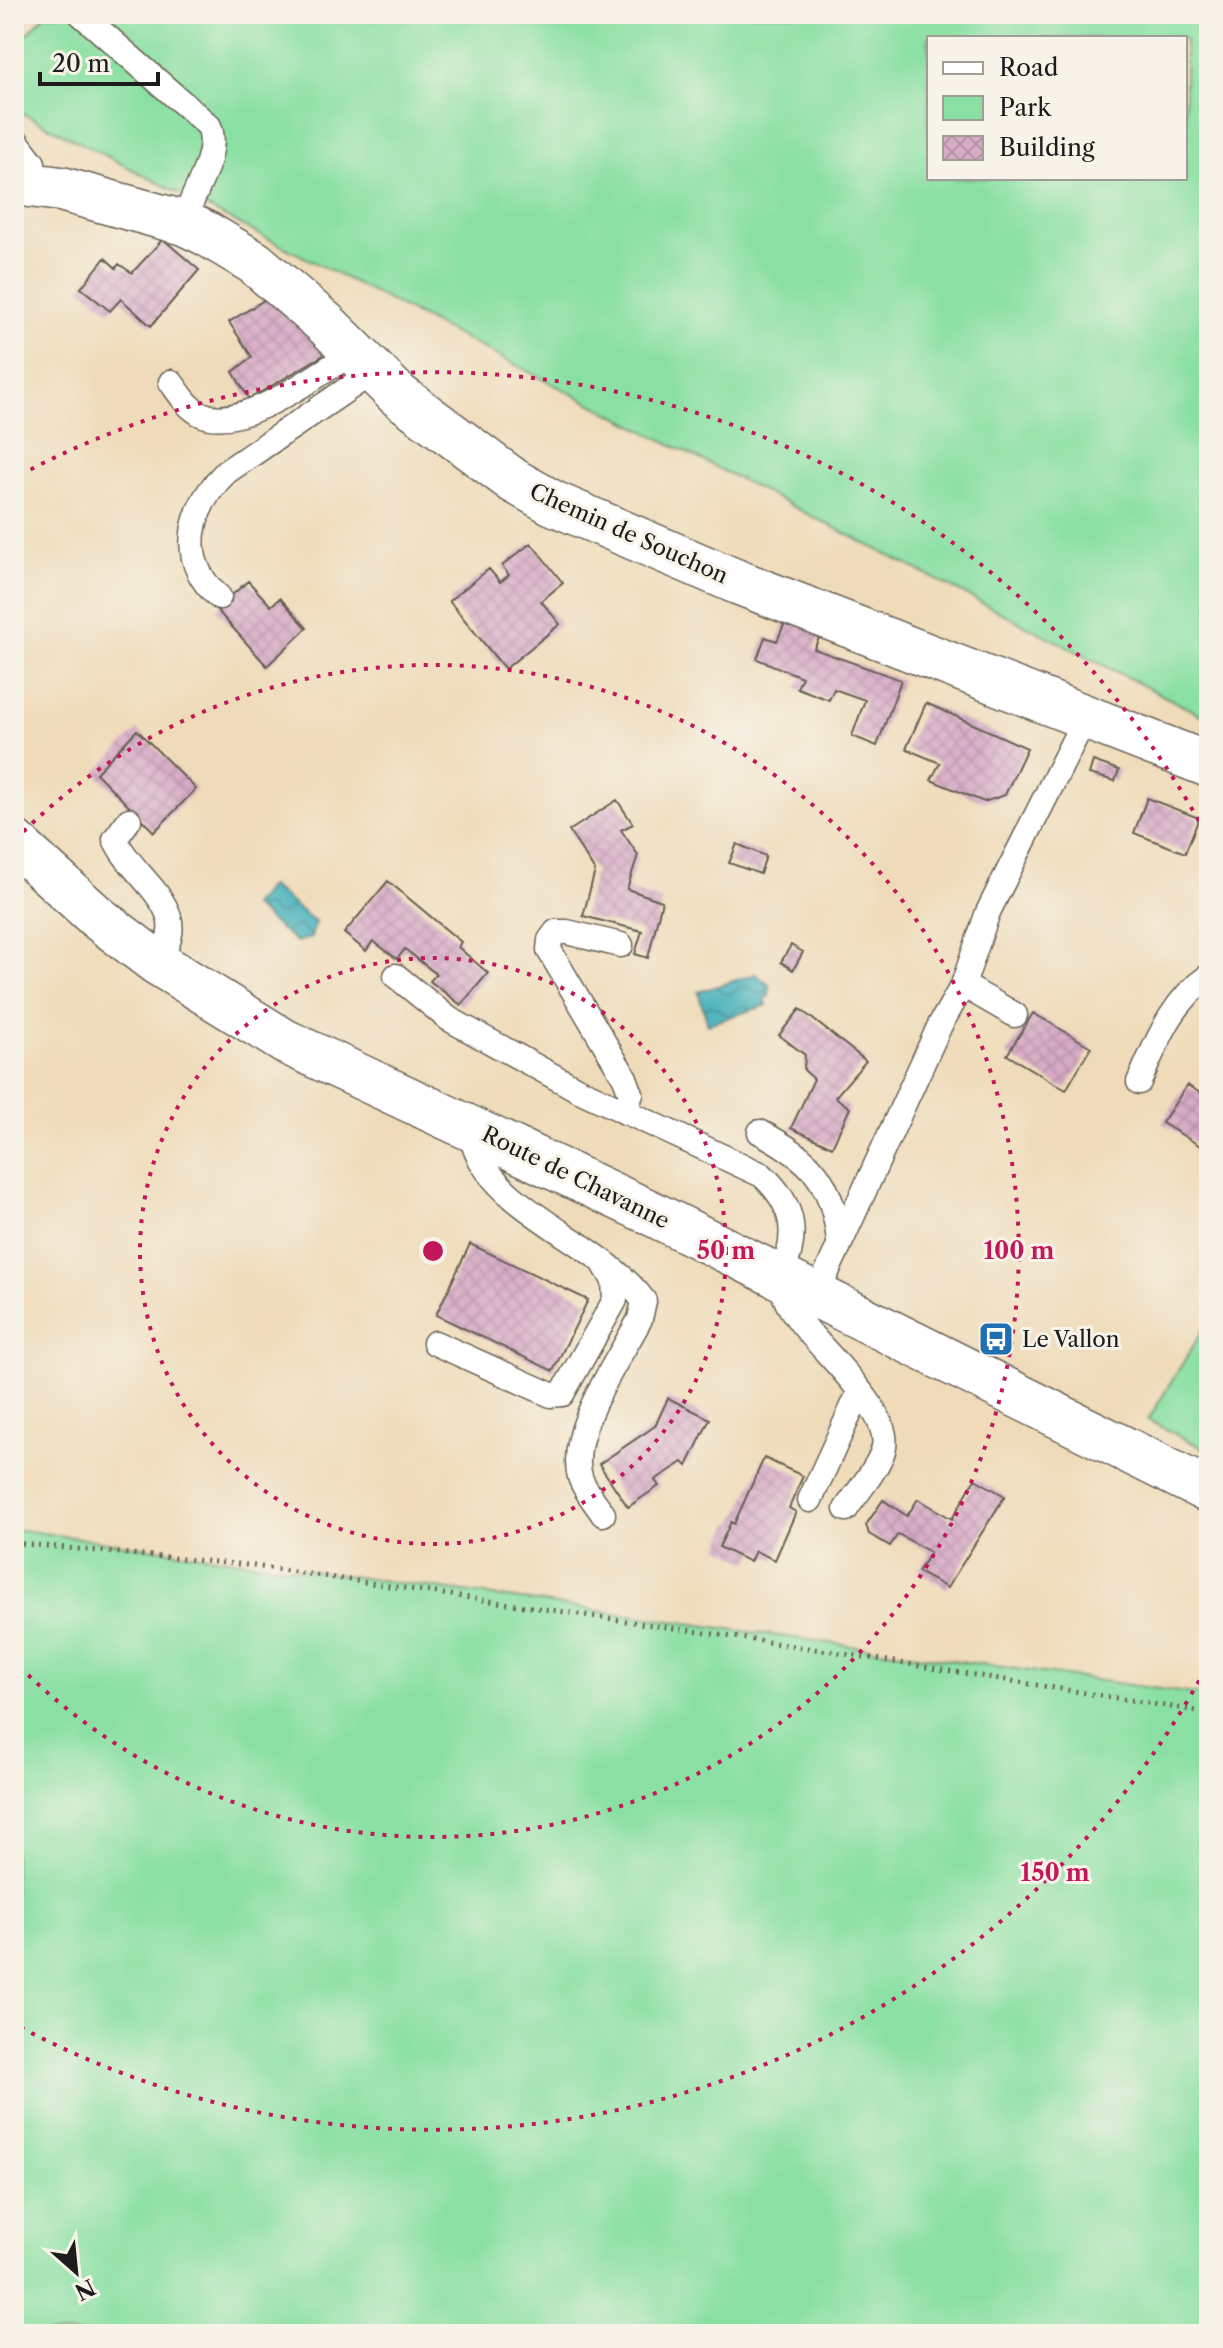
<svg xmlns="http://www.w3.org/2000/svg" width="1223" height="2348" font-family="'Libre Caslon Text',serif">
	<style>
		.green { fill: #8ae0a3; stroke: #537e60; stroke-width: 2; fill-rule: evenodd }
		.water { fill: url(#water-waves); stroke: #2e666a; stroke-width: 2 }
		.building { fill: url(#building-cross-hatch) }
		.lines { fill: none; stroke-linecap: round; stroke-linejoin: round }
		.lane-casing { stroke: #665f53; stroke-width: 27 }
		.street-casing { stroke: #665f53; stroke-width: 47 }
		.secondary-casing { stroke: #665f53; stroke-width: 47 }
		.path { stroke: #665f53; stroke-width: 5; stroke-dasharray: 2 6; stroke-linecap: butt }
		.lane { stroke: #fff; stroke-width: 24 }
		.street { stroke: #fff; stroke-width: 44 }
		.secondary { stroke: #fff; stroke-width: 44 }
		.ring { fill: none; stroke: #c2185b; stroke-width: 4; stroke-dasharray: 4 8 }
		.labels { text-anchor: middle; stroke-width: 6; stroke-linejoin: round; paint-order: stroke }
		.street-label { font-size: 22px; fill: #1c1c1c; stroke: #f7f3e8 }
		.poi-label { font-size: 22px; fill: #1c1c1c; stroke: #f7f3e8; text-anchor: start }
		.centre { fill: #c2185b; stroke: #f7f3e8; stroke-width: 4 }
		.ring-label { font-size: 24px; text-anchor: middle; font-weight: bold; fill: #c2185b; stroke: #f7f3e8; stroke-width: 6; stroke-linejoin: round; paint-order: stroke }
	</style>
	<defs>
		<pattern id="water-waves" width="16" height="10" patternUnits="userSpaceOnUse" patternTransform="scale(2)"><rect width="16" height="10" fill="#3fafb9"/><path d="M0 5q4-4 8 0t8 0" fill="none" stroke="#348e96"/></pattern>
		<pattern id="building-cross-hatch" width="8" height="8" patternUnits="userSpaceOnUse" patternTransform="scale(2)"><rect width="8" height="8" fill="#d7aac6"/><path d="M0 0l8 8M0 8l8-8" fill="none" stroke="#b892aa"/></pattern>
	</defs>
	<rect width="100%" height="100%" fill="#f7f3e8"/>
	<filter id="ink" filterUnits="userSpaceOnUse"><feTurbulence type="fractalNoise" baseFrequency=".0125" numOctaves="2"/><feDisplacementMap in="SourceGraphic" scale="16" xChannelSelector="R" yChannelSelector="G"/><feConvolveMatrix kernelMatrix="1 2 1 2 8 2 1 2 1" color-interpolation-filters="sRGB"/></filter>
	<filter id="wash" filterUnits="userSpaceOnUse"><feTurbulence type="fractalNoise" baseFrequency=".006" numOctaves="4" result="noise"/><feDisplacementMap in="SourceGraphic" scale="32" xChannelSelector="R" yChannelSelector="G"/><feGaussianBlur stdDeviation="1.8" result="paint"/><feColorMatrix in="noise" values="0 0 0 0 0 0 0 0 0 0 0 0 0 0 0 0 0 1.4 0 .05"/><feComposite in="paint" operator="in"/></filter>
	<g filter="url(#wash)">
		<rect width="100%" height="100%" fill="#efdbb9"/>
		<path class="green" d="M 46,14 L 1209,14 L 1209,719 L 14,109 L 14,49 ZM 929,38 L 1185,38 L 1185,178 L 929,178 Z
			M 1209,1320 L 1209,1451 L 1148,1420 Z
			M 14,1529 L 1209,1696 L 1209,2334 L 14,2334 Z"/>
		<path class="water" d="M 270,886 L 315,922 L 311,938 L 296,942 L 252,906 Z
			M 756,974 L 770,986 L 769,996 L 765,999 L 767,1005 L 708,1024 L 698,992 Z"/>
		<g id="blocks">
			<path class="building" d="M 163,239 L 199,270 L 151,326 L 121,299 L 110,311 L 81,288 L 105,258 L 116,268 L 119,264 L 132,273 Z
				M 277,292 L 332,350 L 249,399 L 233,372 L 252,357 L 229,322 Z
				M 531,543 L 563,583 L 541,601 L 560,624 L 505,669 L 449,601 L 489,569 L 500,582 L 509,575 L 502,566 Z
				M 248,581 L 271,606 L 280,598 L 307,628 L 267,666 L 216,609 Z
				M 787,618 L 822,631 L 814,649 L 901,680 L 877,746 L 852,736 L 865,700 L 834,689 L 829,700 L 797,688 L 802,677 L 757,659 L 765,637 L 777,641 Z
				M 926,703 L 1027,748 L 1005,795 L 984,802 L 931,780 L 940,763 L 906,749 Z
				M 137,730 L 196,789 L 154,832 L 96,773 Z
				M 1093,761 L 1119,770 L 1115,781 L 1089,774 Z
				M 1147,798 L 1199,818 L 1185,853 L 1134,833 Z
				M 617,800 L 633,824 L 621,830 L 638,855 L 627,889 L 662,901 L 648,958 L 635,954 L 642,931 L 583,916 L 595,871 L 569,831 Z
				M 737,844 L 766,856 L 760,874 L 729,863 Z
				M 388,881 L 461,942 L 458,947 L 488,973 L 461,1005 L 430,981 L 436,974 L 405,949 L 397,959 L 373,941 L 366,951 L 344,933 Z
				M 791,945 L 803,952 L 793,970 L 781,962 Z
				M 800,1009 L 866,1061 L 835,1097 L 850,1108 L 832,1147 L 791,1128 L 814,1079 L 804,1070 L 805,1055 L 779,1035 Z
				M 1033,1013 L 1091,1047 L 1066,1090 L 1007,1055 Z
				M 1187,1085 L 1209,1098 L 1209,1151 L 1162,1123 Z
				M 470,1244 L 588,1300 L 553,1371 L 436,1315 Z
				M 668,1398 L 710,1419 L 687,1466 L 683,1462 L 655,1480 L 659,1486 L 628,1507 L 599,1464 L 655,1426 Z
				M 764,1458 L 803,1476 L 789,1508 L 796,1512 L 775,1560 L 755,1551 L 750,1562 L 719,1547 L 731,1522 L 734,1524 Z
				M 975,1479 L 1005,1496 L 947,1588 L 918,1572 L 930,1552 L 898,1534 L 890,1546 L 869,1534 L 866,1525 L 883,1500 L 907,1516 L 918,1499 L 952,1519 Z"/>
		</g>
	</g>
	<g filter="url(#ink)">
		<use href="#blocks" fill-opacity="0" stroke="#665f53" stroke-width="2"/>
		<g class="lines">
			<defs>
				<path id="lane" d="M 81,14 L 209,126 C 221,155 191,193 184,223
					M 14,138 L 33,163 L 30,184
					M 171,382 C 180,394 188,408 201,414 C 242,433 319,373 354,352
					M 219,597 C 176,559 190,508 226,472 L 374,371
					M 129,820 L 115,839 C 135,883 199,910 156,962
					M 621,945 L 567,932 L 556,932 L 550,940 L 549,950 L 625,1078 L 631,1094 L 625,1112
					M 396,976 L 449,1019 L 577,1089 L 762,1175 C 796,1206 799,1237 780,1278
					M 963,985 L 1015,1015
					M 1139,1082 C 1157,1042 1171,1002 1209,976
					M 483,1131 L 475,1148 C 501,1214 599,1241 644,1301 L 640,1319 C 619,1360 567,1431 580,1477 C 584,1490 596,1503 603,1514
					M 760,1132 C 811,1159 833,1181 839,1242
					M 792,1284 L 785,1297 C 800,1337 898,1408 883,1451 C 876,1471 858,1491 846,1509
					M 816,1296 L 940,1025 L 963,985 L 988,912 L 1085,718
					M 435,1343 L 551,1395 L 562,1394 L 615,1300 L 614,1281 L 603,1262
					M 810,1500 L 859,1393"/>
				<path id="street" d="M 14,183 L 61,189 L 184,223 L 207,234 L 255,263 L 326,324 L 398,395 L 514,481 L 553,503 L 735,581 L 1209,765"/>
				<path id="secondary" d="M 14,842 L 98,918 L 156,962 L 284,1041 L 651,1213 L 1209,1491"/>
			</defs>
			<use href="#lane" class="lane-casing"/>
			<use href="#street" class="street-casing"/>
			<use href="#secondary" class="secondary-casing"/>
			<path class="path" d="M 14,1543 L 248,1565 L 821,1650 L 1209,1713"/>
			<use href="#lane" class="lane"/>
			<use href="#street" class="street"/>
			<use href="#secondary" class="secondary"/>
		</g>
	</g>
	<g class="ring">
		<circle cx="433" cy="1251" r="293"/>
		<path d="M15 840A586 586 0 1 1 15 1662"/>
		<path d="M1205 1670A879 879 0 0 1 20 2027M20 475A879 879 0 0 1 1205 832"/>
	</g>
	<defs>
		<symbol id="bus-square" viewBox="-11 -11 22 22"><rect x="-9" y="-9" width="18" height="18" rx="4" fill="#1f6fb2" stroke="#f7f3e8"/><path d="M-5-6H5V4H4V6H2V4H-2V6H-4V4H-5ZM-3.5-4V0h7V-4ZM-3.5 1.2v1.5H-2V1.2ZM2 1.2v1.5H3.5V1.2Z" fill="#fff"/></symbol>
	</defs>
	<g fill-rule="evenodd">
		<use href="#bus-square" x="976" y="1319" width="40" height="40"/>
	</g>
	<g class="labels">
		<g class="street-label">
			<text transform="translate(629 533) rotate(24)" y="8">Chemin de Souchon</text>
			<text transform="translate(576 1177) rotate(26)" y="8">Route de Chavanne</text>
		</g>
		<g class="poi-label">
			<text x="1022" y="1347">Le Vallon</text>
		</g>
	</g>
	<circle cx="433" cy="1251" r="12" class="centre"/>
	<g class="ring-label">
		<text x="726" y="1259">50 m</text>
		<text x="1019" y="1259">100 m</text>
		<text x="1055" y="1881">150 m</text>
	</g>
	<rect width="1223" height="2348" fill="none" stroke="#f7f3e8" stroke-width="48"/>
	<rect x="927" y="36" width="260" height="144" fill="#f7f3e8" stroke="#9f9d96" stroke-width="2"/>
	<rect x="943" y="62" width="40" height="12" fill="#ffffff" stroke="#9f9d96" stroke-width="2"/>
	<text x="999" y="76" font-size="24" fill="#1c1c1c">Road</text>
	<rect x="943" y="96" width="40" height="24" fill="#8ae0a3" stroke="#9f9d96" stroke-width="2"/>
	<text x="999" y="116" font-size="24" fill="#1c1c1c">Park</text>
	<rect x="943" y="136" width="40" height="24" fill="url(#building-cross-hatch)" stroke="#9f9d96" stroke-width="2"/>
	<text x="999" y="156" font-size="24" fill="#1c1c1c">Building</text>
	<g transform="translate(76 2272) rotate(153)" stroke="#f7f3e8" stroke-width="6" paint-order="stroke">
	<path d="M0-6L14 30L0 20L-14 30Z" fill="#1c1c1c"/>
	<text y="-12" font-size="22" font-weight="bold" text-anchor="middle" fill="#1c1c1c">N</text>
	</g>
	<path d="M40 72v12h118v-12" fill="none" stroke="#1c1c1c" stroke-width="4"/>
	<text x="52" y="72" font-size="24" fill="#1c1c1c" stroke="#f7f3e8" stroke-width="6" paint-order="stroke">20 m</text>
</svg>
